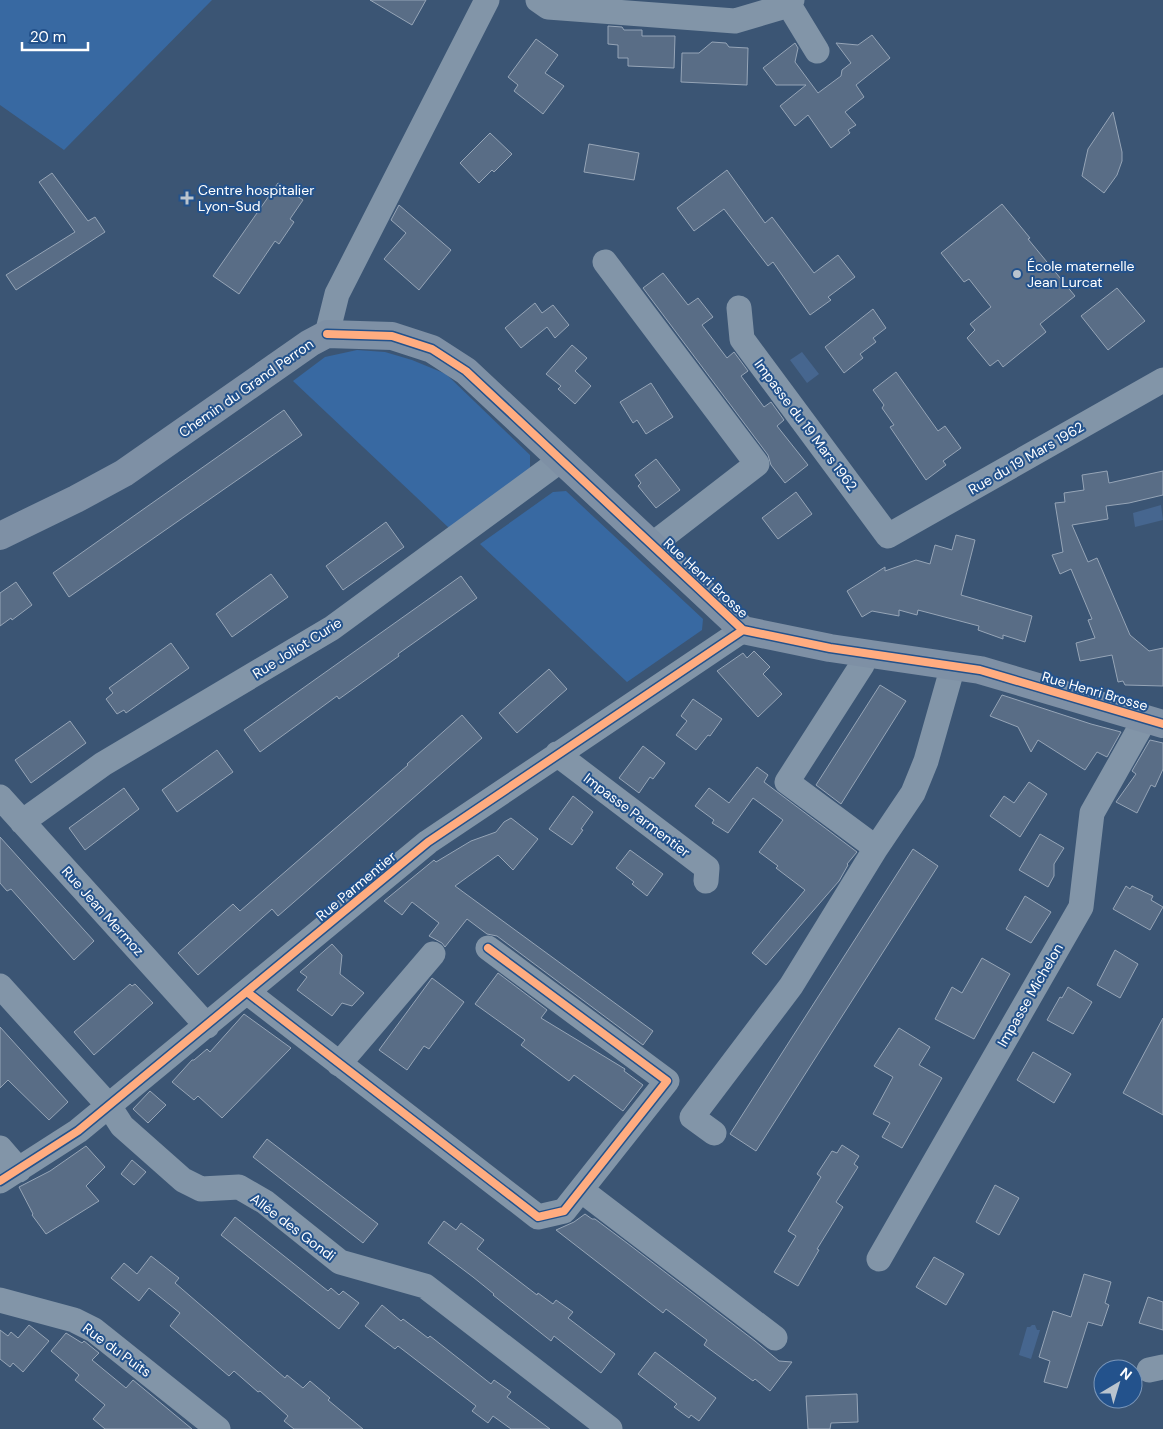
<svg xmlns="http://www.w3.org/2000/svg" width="1163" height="1429" font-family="'DM Sans',sans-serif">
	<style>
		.green { fill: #3869a2 }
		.water { fill: #46668f }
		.building { fill: #596d86; stroke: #96a5b7 }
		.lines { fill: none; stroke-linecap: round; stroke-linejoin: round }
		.street { stroke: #8295a8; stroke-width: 25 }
		.secondary { stroke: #7e90a5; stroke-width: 28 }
		.cycleway-casing { stroke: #23528c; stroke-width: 11 }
		.cycleway { stroke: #ffac80; stroke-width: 8 }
		.poi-dot { fill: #bac4ce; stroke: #23528c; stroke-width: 2 }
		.labels { text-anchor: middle; stroke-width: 4; stroke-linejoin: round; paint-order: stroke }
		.poi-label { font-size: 14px; fill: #fff; stroke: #23528c; text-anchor: start }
		.street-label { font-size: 14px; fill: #fff; stroke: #23528c }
	</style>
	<rect width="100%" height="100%" fill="#3b5574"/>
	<path class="green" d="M 0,0 L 212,0 L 64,150 L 0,105 Z
		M 357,350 L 385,352 L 412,360 L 446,374 L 530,455 L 530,469 L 449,528 L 293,381 L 325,357 Z
		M 566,491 L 703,619 L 702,630 L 627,682 L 480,544 L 553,492 Z"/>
	<path class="water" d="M 802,352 L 819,374 L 807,383 L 790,360 Z
		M 1161,505 L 1163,520 L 1135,527 L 1133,513 Z
		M 1032,1325 L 1035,1325 L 1037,1330 L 1040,1330 L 1031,1359 L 1019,1355 L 1027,1327 L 1030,1327 Z"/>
	<path class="building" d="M 370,0 L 426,0 L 412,25 Z
		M 608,26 L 622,27 L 624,30 L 642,30 L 642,36 L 675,36 L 674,68 L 628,66 L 628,58 L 618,58 L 618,45 L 608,44 Z
		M 872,35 L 890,58 L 856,85 L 864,97 L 845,112 L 856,125 L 848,130 L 850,133 L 831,148 L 808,115 L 795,126 L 780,106 L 806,85 L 776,85 L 763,68 L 795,43 L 798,48 L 795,62 L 818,93 L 841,76 L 842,70 L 851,63 L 836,43 L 858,45 Z
		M 536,39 L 558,55 L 545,73 L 564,86 L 543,114 L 514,91 L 518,85 L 508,77 Z
		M 712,42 L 726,43 L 729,47 L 748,48 L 747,85 L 681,82 L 682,53 L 699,53 Z
		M 1113,112 L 1122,152 L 1122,161 L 1117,175 L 1104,193 L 1082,176 L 1088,149 Z
		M 490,133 L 512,154 L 494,172 L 492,170 L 479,183 L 460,163 Z
		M 589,144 L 639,153 L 634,180 L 584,172 Z
		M 727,170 L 765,223 L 772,217 L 814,273 L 838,255 L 855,277 L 828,297 L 831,300 L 810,315 L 773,262 L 768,266 L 724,209 L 694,231 L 677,208 Z
		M 52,173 L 88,221 L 95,217 L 105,232 L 16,290 L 6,275 L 75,232 L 39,182 Z
		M 278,183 L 303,200 L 290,219 L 294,222 L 279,244 L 275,241 L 239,294 L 213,276 Z
		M 1002,204 L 1030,238 L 1028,239 L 1075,296 L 1040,324 L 1046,332 L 1003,367 L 998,360 L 990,366 L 967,338 L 975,330 L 970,324 L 991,307 L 969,279 L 964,282 L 941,253 Z
		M 399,205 L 451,250 L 419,290 L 384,259 L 406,233 L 391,220 Z
		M 663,273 L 688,305 L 698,298 L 713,317 L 702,325 L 727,358 L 734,352 L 748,371 L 741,376 L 764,407 L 771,402 L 784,420 L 777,426 L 808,465 L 785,483 L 771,465 L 768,455 L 643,288 Z
		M 1117,288 L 1145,321 L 1108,350 L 1081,316 Z
		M 535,303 L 542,313 L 553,305 L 569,325 L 555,338 L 547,327 L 521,348 L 505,328 Z
		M 873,309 L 886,328 L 873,338 L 876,342 L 860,354 L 863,358 L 844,373 L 825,347 Z
		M 572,345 L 587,358 L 575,371 L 591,386 L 575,404 L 558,389 L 561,386 L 546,374 Z
		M 896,372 L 938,431 L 945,426 L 961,448 L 943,461 L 946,465 L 926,480 L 890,427 L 894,425 L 882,408 L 884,405 L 873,390 Z
		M 651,383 L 673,417 L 646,434 L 637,420 L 633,423 L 620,402 Z
		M 284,410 L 302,435 L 69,597 L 53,573 Z
		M 656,459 L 680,490 L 656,508 L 638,486 L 641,483 L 635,475 Z
		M 1107,471 L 1109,483 L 1163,471 L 1163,495 L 1129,503 L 1106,506 L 1108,519 L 1072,525 L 1088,562 L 1097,558 L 1130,635 L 1149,651 L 1163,648 L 1163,686 L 1125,685 L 1123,681 L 1118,682 L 1112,655 L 1080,661 L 1076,643 L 1095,638 L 1088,620 L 1092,619 L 1071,569 L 1060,574 L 1052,555 L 1063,552 L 1055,503 L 1065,502 L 1064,493 L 1084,490 L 1082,475 Z
		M 796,492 L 812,514 L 778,539 L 762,518 Z
		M 386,522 L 404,547 L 343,590 L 326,566 Z
		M 956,535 L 975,540 L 961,595 L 1032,616 L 1025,642 L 1003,635 L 1003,639 L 978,630 L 979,626 L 918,610 L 917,615 L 899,610 L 899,616 L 872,611 L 862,617 L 847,591 L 885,567 L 885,571 L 916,560 L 930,564 L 935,545 L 952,550 Z
		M 271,574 L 288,597 L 232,637 L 216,614 Z
		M 461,576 L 477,598 L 398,654 L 399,656 L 367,679 L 339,699 L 337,696 L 260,752 L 244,730 Z
		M 16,582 L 32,605 L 12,620 L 11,618 L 0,626 L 0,593 Z
		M 171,643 L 189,668 L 126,713 L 124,710 L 117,714 L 106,699 L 113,693 L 109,688 Z
		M 754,651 L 770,667 L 763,674 L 782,694 L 758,717 L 717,671 L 743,653 L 747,658 Z
		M 549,669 L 567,689 L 517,733 L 499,713 Z
		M 880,685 L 906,701 L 841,804 L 816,785 Z
		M 1002,695 L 1091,724 L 1121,732 L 1107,757 L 1097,752 L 1085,770 L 1038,740 L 1031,752 L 1018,727 L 990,716 Z
		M 693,699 L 722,719 L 710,736 L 708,735 L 696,750 L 676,735 L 687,721 L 681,716 Z
		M 462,715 L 482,738 L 278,916 L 272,909 L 198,975 L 178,953 L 233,904 L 240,911 L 408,765 L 407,764 Z
		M 70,721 L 86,743 L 31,783 L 15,760 Z
		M 1150,740 L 1163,743 L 1163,769 L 1155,787 L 1151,785 L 1137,813 L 1116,802 L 1136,774 L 1132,771 Z
		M 643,746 L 665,763 L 653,779 L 650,777 L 639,793 L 619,778 Z
		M 217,750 L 233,772 L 177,812 L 162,790 Z
		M 757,767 L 768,775 L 764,782 L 857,852 L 847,864 L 848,865 L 839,881 L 766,965 L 752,953 L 805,890 L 776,868 L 778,866 L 759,852 L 783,820 L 753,798 L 728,833 L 712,823 L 714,820 L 695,806 L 709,788 L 729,803 Z
		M 1029,782 L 1047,794 L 1020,837 L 990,816 L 1004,796 L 1014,803 Z
		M 124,788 L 139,809 L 85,850 L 69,828 Z
		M 573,796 L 593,812 L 581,829 L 583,830 L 572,845 L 549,829 Z
		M 511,818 L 538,839 L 513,870 L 498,855 L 455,886 L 653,1031 L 643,1045 L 497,936 L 487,934 L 467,919 L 445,947 L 442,943 L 429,936 L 439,923 L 412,902 L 402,915 L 384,901 L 434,860 L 436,862 L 471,841 L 496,832 L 504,822 Z
		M 1040,834 L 1064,848 L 1054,864 L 1054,876 L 1048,887 L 1019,870 Z
		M 0,837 L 94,941 L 74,960 L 11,889 L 7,891 L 0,883 Z
		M 913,849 L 938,866 L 756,1151 L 730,1134 Z
		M 630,850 L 663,874 L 647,896 L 632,884 L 634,882 L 616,868 Z
		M 1126,886 L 1130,889 L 1132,886 L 1153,896 L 1151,900 L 1163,907 L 1150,930 L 1113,909 Z
		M 1025,896 L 1051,912 L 1031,943 L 1006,929 Z
		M 332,944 L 342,955 L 340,974 L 364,993 L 352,1006 L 342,1003 L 332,1016 L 297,990 L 307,977 L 300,972 Z
		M 1115,950 L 1138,964 L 1120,998 L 1097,985 Z
		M 982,958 L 1010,974 L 974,1039 L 935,1019 L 952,987 L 962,993 Z
		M 498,973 L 547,1010 L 541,1018 L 625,1069 L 624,1071 L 643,1085 L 623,1111 L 574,1075 L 569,1081 L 521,1045 L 525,1040 L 475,1004 Z
		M 432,978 L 464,1002 L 429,1049 L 424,1046 L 407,1070 L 379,1050 Z
		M 130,984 L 132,986 L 135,984 L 153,1003 L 94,1055 L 74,1032 Z
		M 1068,987 L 1092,1002 L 1073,1034 L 1047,1020 L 1060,997 L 1062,998 Z
		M 244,1014 L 291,1048 L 222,1118 L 198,1096 L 194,1100 L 172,1082 L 192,1060 L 194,1060 L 207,1049 L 210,1052 Z
		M 1163,1018 L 1163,1115 L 1123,1093 Z
		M 0,1027 L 68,1102 L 49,1120 L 8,1080 L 0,1088 Z
		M 899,1028 L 930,1047 L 919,1065 L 942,1078 L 902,1148 L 882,1137 L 890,1123 L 873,1114 L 893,1077 L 874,1066 Z
		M 1033,1052 L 1071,1074 L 1054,1103 L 1017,1080 Z
		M 150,1091 L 166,1105 L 148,1123 L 133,1109 Z
		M 267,1139 L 378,1224 L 363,1243 L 253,1157 Z
		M 842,1145 L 859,1156 L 854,1164 L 858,1167 L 836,1202 L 843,1207 L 817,1249 L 819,1250 L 798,1286 L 774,1272 L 796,1236 L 788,1231 L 821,1177 L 817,1174 L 832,1151 L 837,1153 Z
		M 86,1146 L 105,1167 L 86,1186 L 99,1201 L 46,1234 L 32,1215 L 33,1214 L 19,1187 L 50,1171 Z
		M 132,1160 L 146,1172 L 134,1185 L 121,1174 Z
		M 995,1185 L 1019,1198 L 999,1235 L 976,1222 Z
		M 585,1214 L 592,1219 L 595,1219 L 627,1243 L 755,1341 L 779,1361 L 792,1362 L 770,1391 L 755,1379 L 753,1381 L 704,1345 L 707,1340 L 666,1309 L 663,1313 L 556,1230 L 574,1222 Z
		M 235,1217 L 328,1291 L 331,1288 L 339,1295 L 343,1291 L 359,1303 L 339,1329 L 221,1235 Z
		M 444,1221 L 456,1230 L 461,1223 L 484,1240 L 477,1249 L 537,1295 L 538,1293 L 553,1304 L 556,1300 L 573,1312 L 568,1318 L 615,1354 L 601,1373 L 554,1336 L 551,1341 L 493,1295 L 494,1294 L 473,1277 L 428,1243 Z
		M 151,1256 L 179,1278 L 175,1283 L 285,1378 L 287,1375 L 303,1388 L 310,1381 L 330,1398 L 328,1400 L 363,1429 L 294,1429 L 284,1421 L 288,1416 L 260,1391 L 258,1392 L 234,1371 L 229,1376 L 170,1326 L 180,1313 L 149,1288 L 139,1301 L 111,1278 L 124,1263 L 137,1274 Z
		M 934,1257 L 964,1274 L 946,1305 L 916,1287 Z
		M 1084,1274 L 1111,1282 L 1105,1303 L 1109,1305 L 1102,1326 L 1088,1322 L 1067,1388 L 1044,1382 L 1050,1361 L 1039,1357 L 1053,1311 L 1071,1317 Z
		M 1148,1297 L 1163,1302 L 1163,1330 L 1139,1323 Z
		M 382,1305 L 401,1321 L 403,1319 L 428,1338 L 430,1336 L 491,1384 L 494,1380 L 511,1392 L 507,1397 L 550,1429 L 511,1429 L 493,1416 L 488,1423 L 472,1411 L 476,1406 L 398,1346 L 395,1349 L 365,1326 Z
		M 29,1325 L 49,1341 L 23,1372 L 13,1363 L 10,1367 L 0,1359 L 0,1330 L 8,1336 L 11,1332 L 18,1338 Z
		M 66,1333 L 82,1343 L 84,1341 L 99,1353 L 92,1360 L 126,1388 L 133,1380 L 192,1429 L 105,1429 L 93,1419 L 105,1405 L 75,1380 L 79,1375 L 51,1351 Z
		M 655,1352 L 716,1398 L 699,1421 L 691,1415 L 689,1418 L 674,1407 L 677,1404 L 638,1374 Z
		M 857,1394 L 858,1422 L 831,1423 L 830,1429 L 808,1429 L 806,1396 Z"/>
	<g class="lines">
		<path class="street" d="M 538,0 L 548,7 L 735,21 L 789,5 L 792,0
			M 789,5 L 817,51
			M 605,262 L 757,464 L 652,545
			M 739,308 L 742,339 L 888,536 L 1163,380
			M 327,334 L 337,294 L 487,0
			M 865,653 L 862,665 L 787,782 L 876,848
			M 557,754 L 707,868 L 706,881
			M 0,797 L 207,1026
			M 22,822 L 103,764 L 332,628 L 561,460
			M 0,986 L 109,1106 L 122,1126 L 183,1180 L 201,1189 L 239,1187 L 265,1202 L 340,1262 L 425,1286 L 610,1429
			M 247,992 L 538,1217 L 564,1211 L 667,1081 L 488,948
			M 339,1064 L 433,954
			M 714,1133 L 692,1117 L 791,986 L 876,848 L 913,793 L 926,761 L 953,666
			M 0,1148 L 19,1170
			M 0,1181 L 78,1131 L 428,842 L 743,630
			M 581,1190 L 775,1338
			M 879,1259 L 1081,907 L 1092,813 L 1145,719
			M 0,1300 L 74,1320 L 94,1330 L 218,1429
			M 1149,1370 L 1163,1367"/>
		<path class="secondary" d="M 0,536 L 76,499 L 124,473 L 310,343 L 327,334 L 392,336 L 432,349 L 466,371 L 743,630 L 830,648 L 980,670 L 1163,724"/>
		<defs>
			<path id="cycleway" d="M 327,334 L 392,336 L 432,349 L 466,371 L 743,630 L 830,648 L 980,670 L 1163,724
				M 247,992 L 538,1217 L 564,1211 L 667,1081 L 488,948
				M 0,1181 L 78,1131 L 428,842 L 743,630"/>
		</defs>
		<use href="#cycleway" class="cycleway-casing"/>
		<use href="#cycleway" class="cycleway"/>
	</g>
	<g class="poi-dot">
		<path d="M184.5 190.5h5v5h5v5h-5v5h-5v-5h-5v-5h5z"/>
		<circle cx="1017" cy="274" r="5"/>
	</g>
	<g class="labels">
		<g class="poi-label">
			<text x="198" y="195">Centre hospitalier<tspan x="198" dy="16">Lyon-Sud</tspan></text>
			<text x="1027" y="271">École maternelle<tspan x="1027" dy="16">Jean Lurcat</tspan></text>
		</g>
		<g class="street-label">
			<text transform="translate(246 388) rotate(-35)" y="5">Chemin du Grand Perron</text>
			<text transform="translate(806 425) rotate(53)" y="5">Impasse du 19 Mars 1962</text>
			<text transform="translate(1026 458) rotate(-30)" y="5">Rue du 19 Mars 1962</text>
			<text transform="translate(706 578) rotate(43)" y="5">Rue Henri Brosse</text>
			<text transform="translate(297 648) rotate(-32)" y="5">Rue Joliot Curie</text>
			<text transform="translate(1095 691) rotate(16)" y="5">Rue Henri Brosse</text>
			<text transform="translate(637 815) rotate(37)" y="5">Impasse Parmentier</text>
			<text transform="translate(356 886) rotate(-40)" y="5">Rue Parmentier</text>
			<text transform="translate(103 911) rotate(48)" y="5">Rue Jean Mermoz</text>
			<text transform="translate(1030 995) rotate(-60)" y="5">Impasse Michelon</text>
			<text transform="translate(293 1227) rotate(37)" y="5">Allée des Gondi</text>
			<text transform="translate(117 1350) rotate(36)" y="5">Rue du Puits</text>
		</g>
	</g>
	<g transform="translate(1118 1384) rotate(38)"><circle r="24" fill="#23528c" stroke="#7b97ba"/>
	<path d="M0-4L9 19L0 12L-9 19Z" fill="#bac4ce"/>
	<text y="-8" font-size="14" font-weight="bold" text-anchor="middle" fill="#ffffff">N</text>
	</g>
	<path d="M22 42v8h66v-8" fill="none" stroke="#ffffff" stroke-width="2.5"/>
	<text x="30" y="42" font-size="15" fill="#ffffff" stroke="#23528c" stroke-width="4" paint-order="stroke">20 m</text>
</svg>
